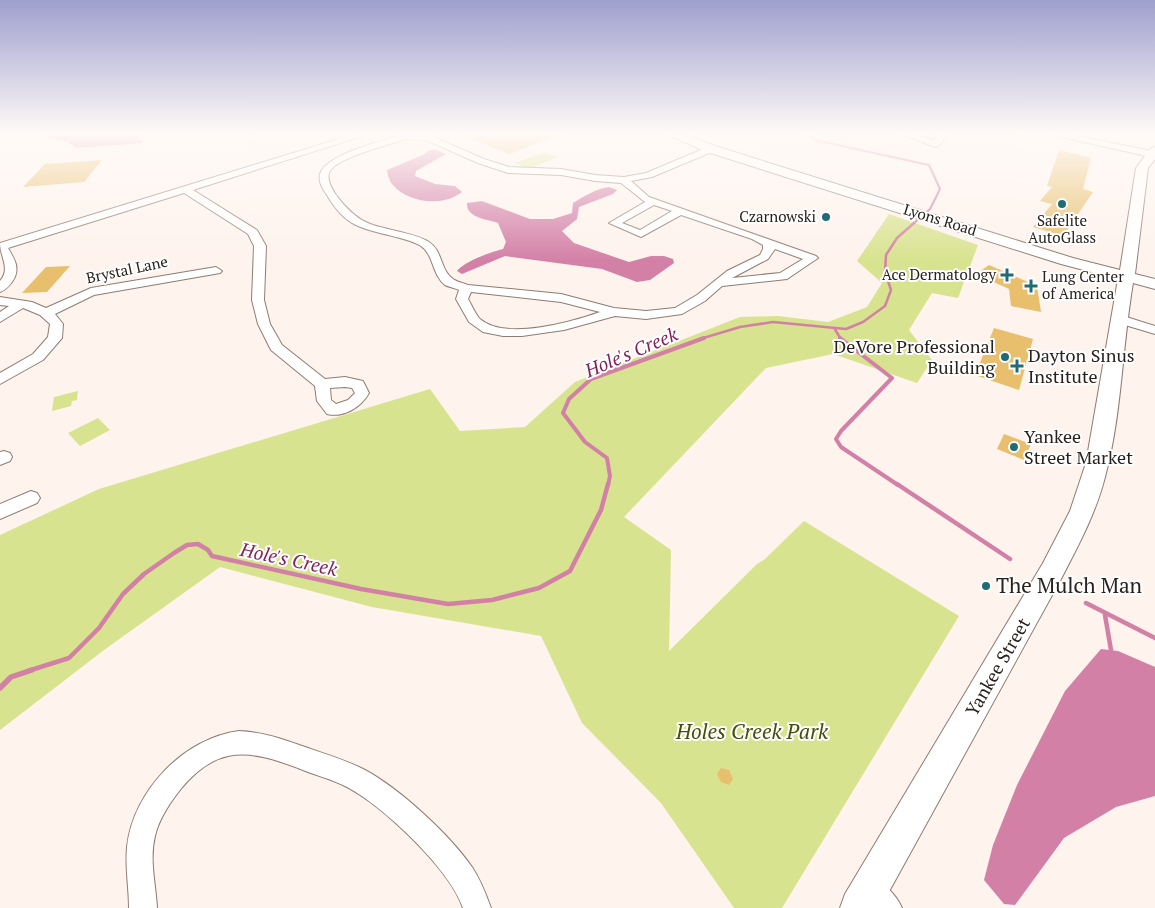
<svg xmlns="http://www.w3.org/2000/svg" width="1155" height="908" font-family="'PT Serif',serif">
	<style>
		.green { fill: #d8e38f }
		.water { fill: #d380a7 }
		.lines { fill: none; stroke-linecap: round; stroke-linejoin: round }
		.stream-far4 { stroke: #d380a7; stroke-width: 2 }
		.stream-far3 { stroke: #d380a7; stroke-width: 2.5 }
		.stream-far2 { stroke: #d380a7; stroke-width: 4 }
		.stream-far1 { stroke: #d380a7; stroke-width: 4.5 }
		.stream { stroke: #d380a7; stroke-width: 5.5 }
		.building { fill: #e8bf6c }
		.street-casing { stroke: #8d7c73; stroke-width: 2 }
		.secondary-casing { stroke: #8d7c73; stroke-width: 2 }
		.street { fill: #fff; fill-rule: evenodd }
		.secondary { fill: #fff; fill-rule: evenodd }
		.poi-dot { fill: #206b74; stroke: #fff; stroke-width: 2 }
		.labels { text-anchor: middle; stroke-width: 4; stroke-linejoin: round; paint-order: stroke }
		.far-poi-label { font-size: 15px; fill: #28211d; stroke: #fff; text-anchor: end }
		.far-street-label { font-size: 15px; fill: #28211d; stroke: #fff }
		.poi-label { font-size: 18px; fill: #28211d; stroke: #fff; text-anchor: start }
		.street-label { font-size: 18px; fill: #28211d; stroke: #fff }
		.water-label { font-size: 19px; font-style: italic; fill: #842359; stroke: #fff }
		.near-poi-label { font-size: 21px; fill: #28211d; stroke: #fff; text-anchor: start }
		.near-park-label { font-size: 21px; font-style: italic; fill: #484e0b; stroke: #fff }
	</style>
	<rect width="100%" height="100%" fill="#fef3ed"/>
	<path class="green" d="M 545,152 L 558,157 L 529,169 L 515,163 Z
		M 889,214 L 978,245 L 958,298 L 932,293 L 909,330 L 932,360 L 917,383 L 833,354 L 766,368 L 624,517 L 671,550 L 669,651 L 757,564 L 765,559 L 804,521 L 959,616 L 782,908 L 734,908 L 661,803 L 582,723 L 541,636 L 372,607 L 220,567 L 104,650 L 0,730 L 0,535 L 99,489 L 430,389 L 460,431 L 525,427 L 575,382 L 740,317 L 778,316 L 828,322 L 867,307 L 882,283 L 857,261 Z
		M 78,391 L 77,400 L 72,401 L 71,406 L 52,411 L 54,397 Z
		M 98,418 L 110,430 L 80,446 L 68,433 Z"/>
	<path class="water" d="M 44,133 L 137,133 L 143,143 L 76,148 L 68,142 L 46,137 Z
		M 434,149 L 446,154 L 416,171 L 415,176 L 435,184 L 455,186 L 462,192 C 443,207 408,203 393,185 C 389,181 388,175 387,170 L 425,154 L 427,151 Z
		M 609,187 L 617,190 L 613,194 L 579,207 L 577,219 L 562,231 L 574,243 L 629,262 L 651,256 L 664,256 L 673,259 L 674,263 L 650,280 L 637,282 L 602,269 L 505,256 L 462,274 L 457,271 C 465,261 491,252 503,249 L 506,242 L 498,223 C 487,219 466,218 467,203 L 482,201 L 530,219 L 553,219 L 572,213 L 573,203 C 584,196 596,189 609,187 Z
		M 1101,649 L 1118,651 L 1155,667 L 1155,796 L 1116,807 L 1064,838 L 1015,905 L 1004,904 L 984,880 L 993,845 L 1017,785 L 1065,691 Z"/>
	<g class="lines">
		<path class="stream-far4" d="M 806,133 L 815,140 L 929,165 L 940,189 L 930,209 L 913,224"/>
		<path class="stream-far3" d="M 834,328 L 841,339
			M 700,339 L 740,327 L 773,322 L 846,329 L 863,322 L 885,306 L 891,290 L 885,272 L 886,255 L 897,238 L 914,223"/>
		<path class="stream-far2" d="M 840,338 L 892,378 L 841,431 L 836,439 L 841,447 L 898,485
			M 608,485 L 610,476 L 607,458 L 585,442 L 563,413 L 569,399 L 591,379 L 704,338"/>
		<path class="stream-far1" d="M 897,484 L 1010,559
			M 1086,603 L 1155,638
			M 1105,615 L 1111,650
			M 28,671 L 69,658 L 99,628 L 123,594 L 144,574 L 174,553 L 187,545 L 198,544 L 208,550 L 212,556 L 361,589 L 448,604 L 492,600 L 539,588 L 570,571 L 601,510 L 608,484"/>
		<path class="stream" d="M 0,688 L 11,677 L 32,670"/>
	</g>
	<path class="building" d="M 457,133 L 560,133 L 561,134 L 509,154 Z
		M 1059,150 L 1091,158 L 1083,189 L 1093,192 L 1063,236 L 1033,227 L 1052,204 L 1040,201 L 1052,187 L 1047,186 Z
		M 102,160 L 84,182 L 23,187 L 45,164 Z
		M 989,265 L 1037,286 L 1041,312 L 1011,306 L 1009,289 L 976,274 Z
		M 70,266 L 47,292 L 22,293 L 46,267 Z
		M 994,328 L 1033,339 L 1019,390 L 975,375 Z
		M 1004,434 L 1031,444 L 1024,460 L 997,449 Z
		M 721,768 L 729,770 L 733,779 L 729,785 L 721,782 L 717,774 Z"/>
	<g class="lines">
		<defs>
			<path id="street" d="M 358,133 L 372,133 L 193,190 L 257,230 L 266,246 L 264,300 L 270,324 L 282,345 L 325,379 L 345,377 L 363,381 L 369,393 C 361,407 344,418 327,414 L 317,401 L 315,386 L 271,350 L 258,324 L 252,300 L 254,246 L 248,234 L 184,193 L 8,248 C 15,260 21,269 12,282 C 9,286 6,290 0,292 L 0,281 C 11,269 0,257 0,243 ZM 345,387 L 352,388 L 355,393 L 348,400 L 336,404 L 331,400 L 330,388 Z
				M 899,133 L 912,133 L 933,141 L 940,133 L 949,133 L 938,146 L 935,147 Z
				M 1044,133 L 1063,133 L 1151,151 L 1155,155 L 1151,157 Z
				M 404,135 L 431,136 L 484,159 L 509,167 L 561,169 L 595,175 L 624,177 L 646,173 L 708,147 L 714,147 L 714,151 L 652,177 L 631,181 L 649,197 L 816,256 L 818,258 L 787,279 L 722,286 L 705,301 L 682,314 L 646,319 L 615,316 L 564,330 L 522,336 L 503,336 L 483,332 L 469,322 L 456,299 L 459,290 C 455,288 449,287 445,285 C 432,275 434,255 421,246 C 408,237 374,234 356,225 C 343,219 334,207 327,195 C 323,189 318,182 320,174 C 326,154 384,140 404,135 ZM 405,139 L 426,140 L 478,163 L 508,173 L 561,175 L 595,181 L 621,183 L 645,202 L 609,223 L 641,237 L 681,215 L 752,239 L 763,245 L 763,249 L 760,255 L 727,271 L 697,295 L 675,308 L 646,311 L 614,308 L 561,294 L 468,285 C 464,283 457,282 453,279 C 440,270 443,251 429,242 C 416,233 386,230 370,224 C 355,218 345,207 336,195 C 332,189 327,181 329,173 C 334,158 389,145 405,139 ZM 654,205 L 672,211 L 640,230 L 622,223 ZM 775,249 L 803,259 L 780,273 L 732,278 L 768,259 ZM 471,292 L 561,302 L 600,312 C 572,322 505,341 480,319 C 475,314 472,305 468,299 Z
				M 216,267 L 222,271 L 220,273 L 94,295 L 55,314 L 63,324 L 62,338 L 43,360 L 0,384 L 0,373 L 33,354 L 48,337 L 50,324 L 40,315 L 23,308 L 0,322 L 0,312 L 9,306 L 0,305 L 0,297 L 32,302 L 46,308 L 91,288 Z
				M 1120,315 L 1155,326 L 1155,334 L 1115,322 L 1114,319 Z
				M 4,451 L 10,453 L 12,457 L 10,461 L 0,465 L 0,452 Z
				M 31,491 L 37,493 L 40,498 L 37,503 L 0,519 L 0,504 Z
				M 239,731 C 263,732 283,739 305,747 C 325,754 346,760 365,770 C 400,789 449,834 472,867 C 480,879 486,894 491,908 L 463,908 C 450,869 383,806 347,787 C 332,779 314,775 298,768 C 276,760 252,751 228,756 C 209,760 192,775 180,790 C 169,804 159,819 155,836 C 149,860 156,885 157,908 L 129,908 C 129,888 125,867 127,847 C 133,791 184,738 239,731 Z
				M 869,876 C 883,882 896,894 902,908 L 868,908 L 859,900 L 855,890 L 859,880 Z"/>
			<path id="secondary" d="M 664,133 L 681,133 L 715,146 L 1073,258 L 1120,270 L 1136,168 L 1151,148 L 1155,147 L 1155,159 L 1148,168 L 1135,274 L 1155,279 L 1155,289 L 1133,283 C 1122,347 1122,414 1105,477 C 1096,513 1078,546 1061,579 L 880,908 L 840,908 L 845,894 L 1043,563 L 1070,511 L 1086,463 L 1118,279 L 1061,264 L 707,152 Z"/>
		</defs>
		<use href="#street" class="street-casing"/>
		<use href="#secondary" class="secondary-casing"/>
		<use href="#street" class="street"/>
		<use href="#secondary" class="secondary"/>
	</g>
	<linearGradient id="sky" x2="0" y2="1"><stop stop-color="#9f9fce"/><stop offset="0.51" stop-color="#fffaf7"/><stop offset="1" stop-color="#fffaf7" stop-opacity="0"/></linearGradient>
	<rect width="1155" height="261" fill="url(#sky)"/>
	<g class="poi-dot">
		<circle cx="1062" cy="204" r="5"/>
		<circle cx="826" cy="217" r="5"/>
		<path d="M1004.5 267.5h5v5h5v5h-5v5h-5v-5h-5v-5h5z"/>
		<path d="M1028.5 278.5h5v5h5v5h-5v5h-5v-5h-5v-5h5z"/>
		<circle cx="1005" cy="357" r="5"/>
		<path d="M1014.5 358.5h5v5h5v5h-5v5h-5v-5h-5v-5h5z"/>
		<circle cx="1014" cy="447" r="5"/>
		<circle cx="986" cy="586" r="5"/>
	</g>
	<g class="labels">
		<g class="far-poi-label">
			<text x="816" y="222">Czarnowski</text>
			<text x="1062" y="226" text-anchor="middle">Safelite<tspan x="1062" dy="17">AutoGlass</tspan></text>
			<text x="996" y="280">Ace Dermatology</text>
			<text x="1042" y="282" text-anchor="start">Lung Center<tspan x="1042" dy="17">of America</tspan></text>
		</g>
		<g class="far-street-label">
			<text transform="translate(940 220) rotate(17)" y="5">Lyons Road</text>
			<text transform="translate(127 270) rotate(-12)" y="5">Brystal Lane</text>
		</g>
		<g class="poi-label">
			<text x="995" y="353" text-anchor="end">DeVore Professional<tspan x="995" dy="21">Building</tspan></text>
			<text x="1028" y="362">Dayton Sinus<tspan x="1028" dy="21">Institute</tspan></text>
			<text x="1024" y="443">Yankee<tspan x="1024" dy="21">Street Market</tspan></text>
		</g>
		<g class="street-label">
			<text transform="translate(998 667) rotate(-60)" y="6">Yankee Street</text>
		</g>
		<g class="water-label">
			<text transform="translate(631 352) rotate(-23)" y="7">Hole's Creek</text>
			<text transform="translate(289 559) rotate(12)" y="7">Hole's Creek</text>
		</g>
		<g class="near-poi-label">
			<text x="996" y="593">The Mulch Man</text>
		</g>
		<g class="near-park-label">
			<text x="752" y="739">Holes Creek Park</text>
		</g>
	</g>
</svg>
